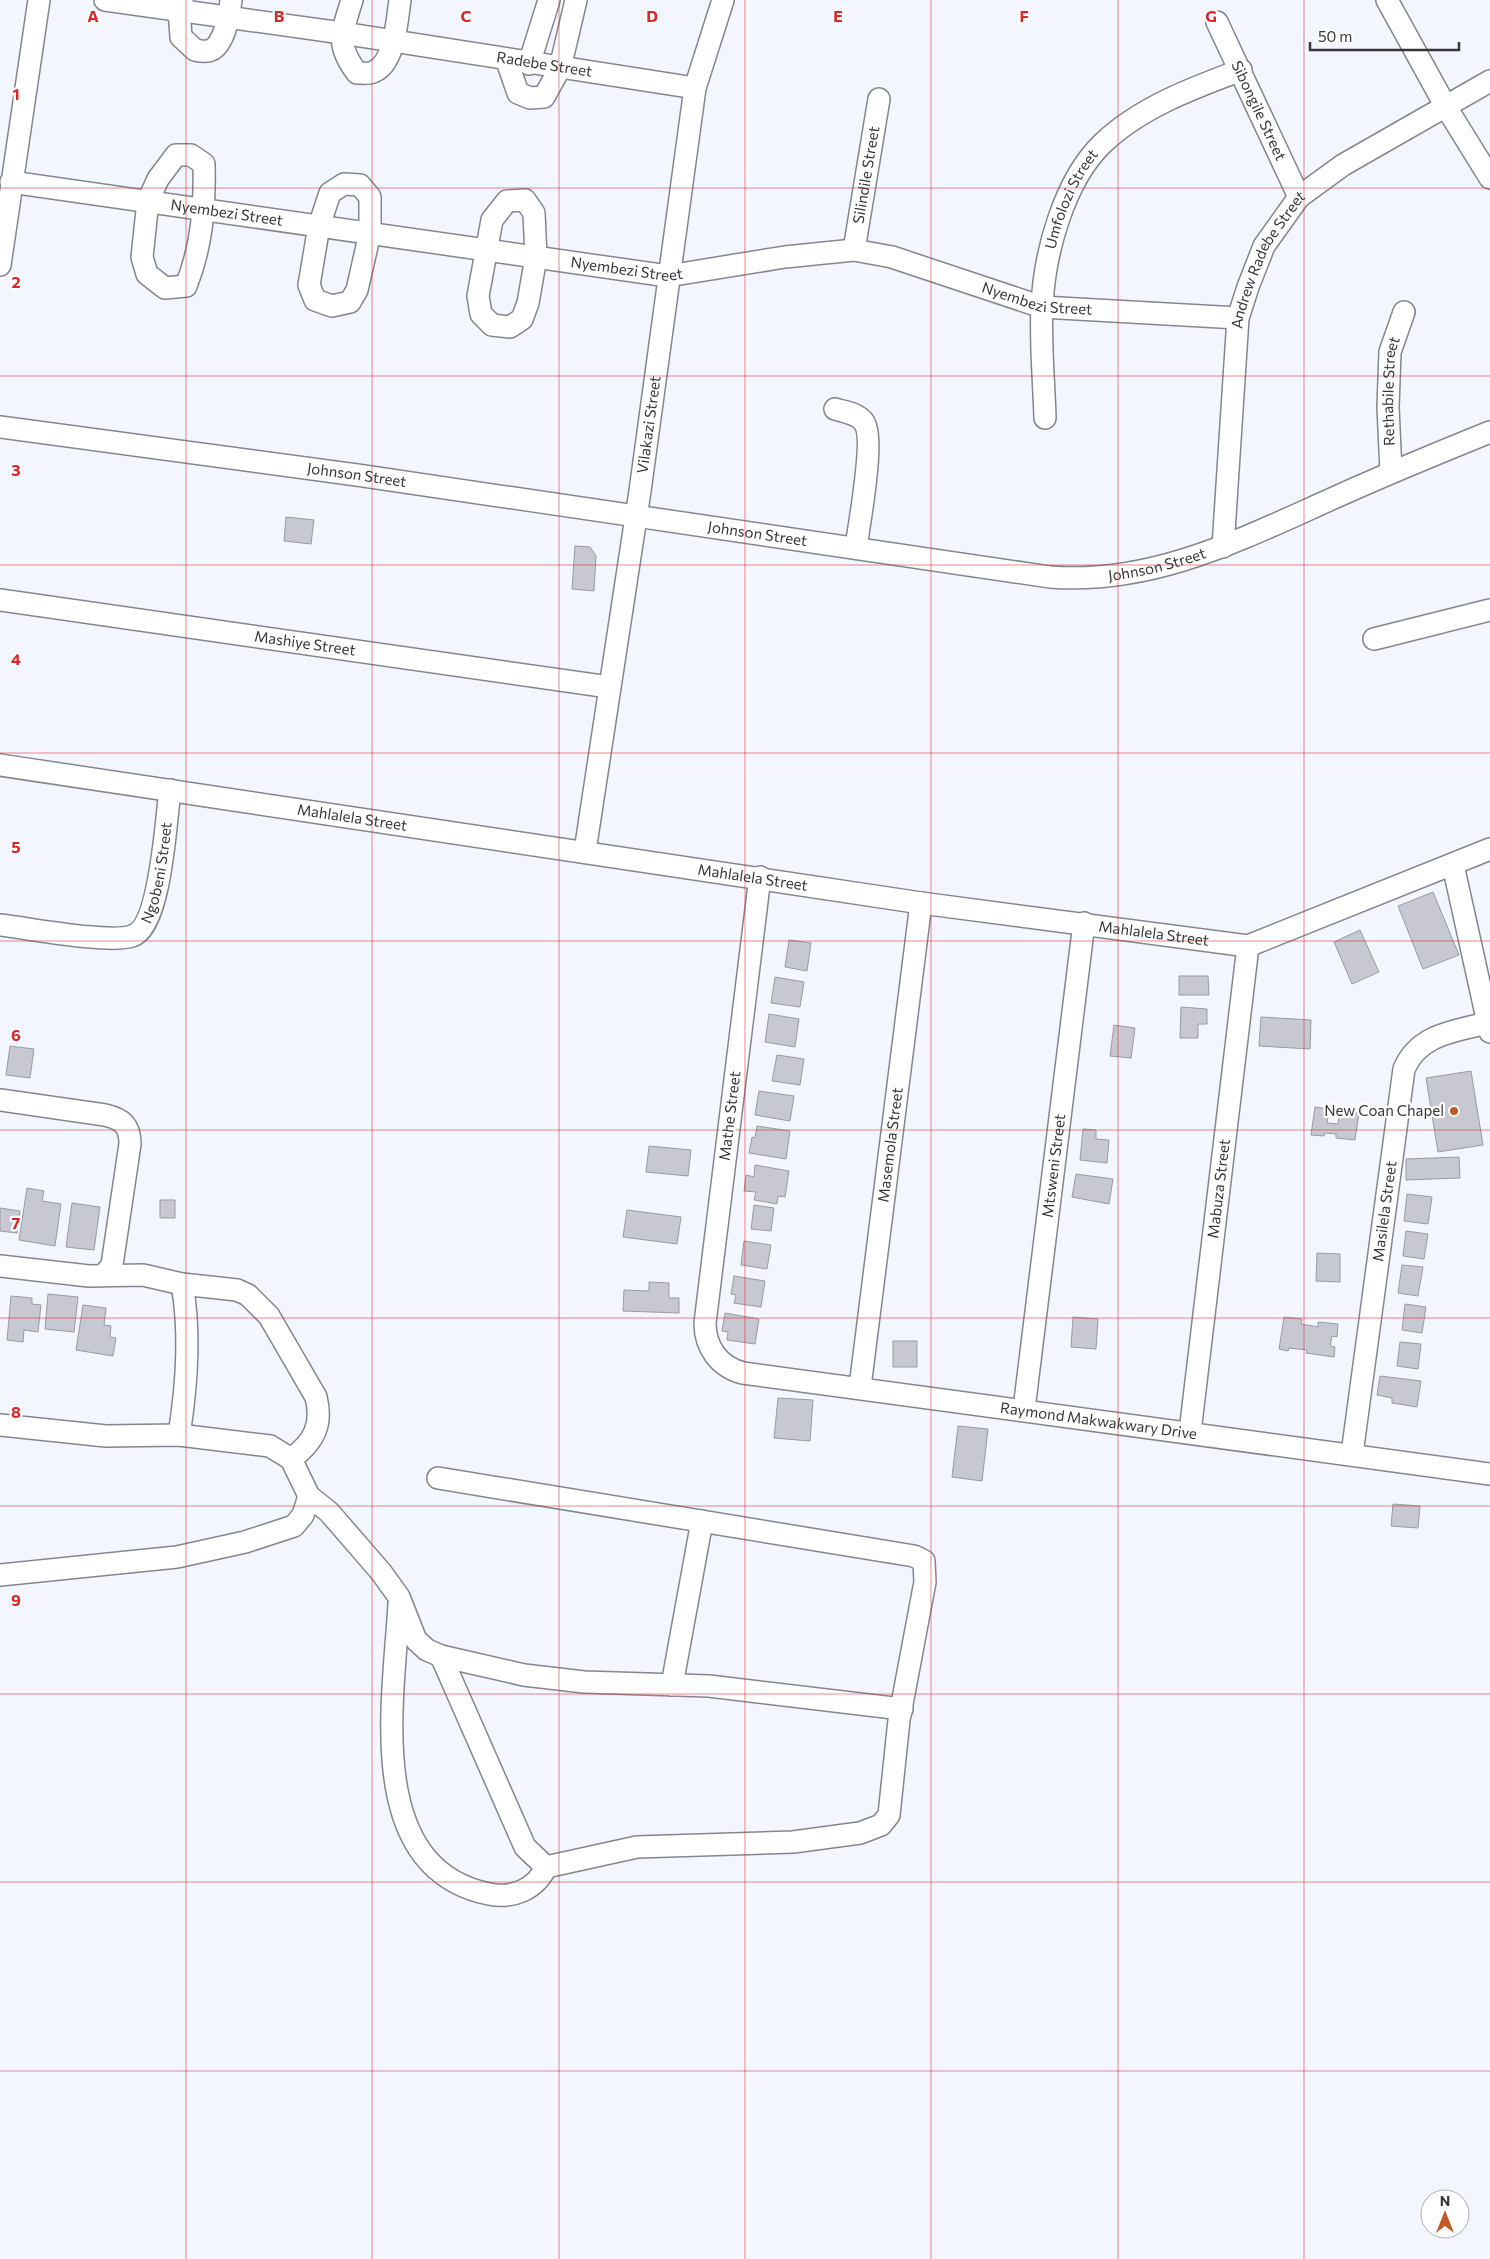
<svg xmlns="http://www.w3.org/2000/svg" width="1490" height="2259" font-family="Commissioner,sans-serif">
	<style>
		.building { fill: #c7c8d1; stroke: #999ba3 }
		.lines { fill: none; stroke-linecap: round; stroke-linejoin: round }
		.minor-casing { stroke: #84868e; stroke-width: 24 }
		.minor { stroke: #fff; stroke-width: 21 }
		.grid { fill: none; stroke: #d62828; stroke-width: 1; stroke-opacity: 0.55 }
		.poi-dot { fill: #c05b29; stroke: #fff; stroke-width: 2 }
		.labels { text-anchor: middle; stroke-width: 4.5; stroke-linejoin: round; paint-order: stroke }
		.street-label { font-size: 15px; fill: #36363a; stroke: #fff }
		.poi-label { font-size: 15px; fill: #36363a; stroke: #fff; text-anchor: end }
		.grid-label { font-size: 16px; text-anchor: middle; font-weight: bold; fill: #d62828; stroke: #fff; stroke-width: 4.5; stroke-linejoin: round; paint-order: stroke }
	</style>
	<rect width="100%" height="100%" fill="#f4f6ff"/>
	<path class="building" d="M 286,517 L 314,520 L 311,544 L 284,541 Z
		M 575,546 L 590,547 L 596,556 L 594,591 L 572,589 Z
		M 1433,892 L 1459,955 L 1423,969 L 1398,906 Z
		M 1360,930 L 1379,972 L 1352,984 L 1334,942 Z
		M 789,940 L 811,943 L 807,971 L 785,967 Z
		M 1179,976 L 1208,976 L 1209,995 L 1179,995 Z
		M 775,977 L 804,982 L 800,1007 L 771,1003 Z
		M 1181,1007 L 1207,1009 L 1207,1024 L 1198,1024 L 1198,1038 L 1180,1038 Z
		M 769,1014 L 799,1019 L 795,1047 L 765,1042 Z
		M 1261,1017 L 1311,1020 L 1310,1049 L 1259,1046 Z
		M 1114,1025 L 1135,1028 L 1131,1058 L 1110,1056 Z
		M 10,1046 L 34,1049 L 30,1078 L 6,1075 Z
		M 777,1055 L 804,1059 L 800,1085 L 772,1081 Z
		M 1471,1071 L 1483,1145 L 1438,1152 L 1426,1078 Z
		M 759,1091 L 794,1096 L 790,1121 L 755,1115 Z
		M 1315,1107 L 1329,1109 L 1327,1123 L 1338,1124 L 1340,1111 L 1359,1113 L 1355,1140 L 1336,1138 L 1336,1134 L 1325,1133 L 1324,1136 L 1311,1135 Z
		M 757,1126 L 790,1131 L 786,1159 L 749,1153 L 752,1137 L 755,1138 Z
		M 1083,1129 L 1096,1130 L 1096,1139 L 1109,1140 L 1107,1163 L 1080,1160 Z
		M 649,1146 L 691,1150 L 688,1176 L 646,1172 Z
		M 1459,1157 L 1460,1178 L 1406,1180 L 1406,1159 Z
		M 755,1165 L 789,1171 L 785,1197 L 778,1196 L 777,1204 L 754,1200 L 756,1192 L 744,1191 L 746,1175 L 754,1177 Z
		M 1076,1174 L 1113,1179 L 1109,1204 L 1072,1197 Z
		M 27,1188 L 44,1191 L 42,1201 L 61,1204 L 55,1246 L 19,1240 Z
		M 1407,1194 L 1432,1197 L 1428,1224 L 1404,1221 Z
		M 160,1200 L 175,1200 L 175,1218 L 160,1218 Z
		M 72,1203 L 100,1207 L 94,1250 L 66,1247 Z
		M 754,1205 L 774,1208 L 771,1231 L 751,1229 Z
		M 0,1208 L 20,1211 L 17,1233 L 0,1231 Z
		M 627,1210 L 681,1217 L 677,1244 L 623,1237 Z
		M 1406,1231 L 1428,1234 L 1424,1259 L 1403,1256 Z
		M 744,1241 L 771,1245 L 767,1269 L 741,1265 Z
		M 1317,1253 L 1340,1254 L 1340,1282 L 1316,1281 Z
		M 1402,1265 L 1423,1267 L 1418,1296 L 1398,1293 Z
		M 734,1276 L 765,1281 L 761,1307 L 734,1303 L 736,1295 L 731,1294 Z
		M 649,1282 L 669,1283 L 669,1298 L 679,1298 L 679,1313 L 623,1311 L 624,1290 L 649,1291 Z
		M 48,1294 L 78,1297 L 74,1332 L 45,1329 Z
		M 11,1296 L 32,1298 L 32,1304 L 41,1305 L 38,1332 L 24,1330 L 23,1342 L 7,1340 Z
		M 1405,1304 L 1426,1307 L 1422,1333 L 1402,1330 Z
		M 83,1305 L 106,1308 L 104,1325 L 111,1326 L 110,1337 L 116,1338 L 113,1356 L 76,1350 Z
		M 725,1313 L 759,1319 L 755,1344 L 727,1340 L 728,1332 L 722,1331 Z
		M 1073,1317 L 1098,1319 L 1096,1349 L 1071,1347 Z
		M 1284,1317 L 1302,1319 L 1301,1324 L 1318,1327 L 1318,1322 L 1338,1324 L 1337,1337 L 1332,1336 L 1330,1346 L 1335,1347 L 1334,1357 L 1306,1353 L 1307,1350 L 1289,1348 L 1288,1351 L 1279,1349 Z
		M 893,1341 L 917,1341 L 917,1367 L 893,1367 Z
		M 1400,1342 L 1421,1344 L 1418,1369 L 1397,1366 Z
		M 1380,1376 L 1421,1381 L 1417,1407 L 1392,1403 L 1392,1398 L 1377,1395 Z
		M 778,1398 L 813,1400 L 810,1441 L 774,1438 Z
		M 958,1426 L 988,1429 L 982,1481 L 952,1477 Z
		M 1393,1504 L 1420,1506 L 1418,1528 L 1391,1526 Z"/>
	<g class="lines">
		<defs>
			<g id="minor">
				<path id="s1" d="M 105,0 L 342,33 L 695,88"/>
				<path d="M 182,0 L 179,10 L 181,37 L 195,50 C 199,51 207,52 211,50 C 224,45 230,13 231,0"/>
				<path d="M 352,0 C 342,33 335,44 357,73 C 362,73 369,74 373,72 C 395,64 397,20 400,0"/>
				<path d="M 1387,0 L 1446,107 L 1490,178"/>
				<path id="s2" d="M 1217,22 L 1299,197"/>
				<path d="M 507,61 L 518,93 L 530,98 L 544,97 L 560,68 L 576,0"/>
				<path d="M 529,64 L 549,0"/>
				<path d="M 176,155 L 191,155 L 204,164 C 205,207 202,246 186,286 L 165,288 L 147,274 L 142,257 L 148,201 L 158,179 Z"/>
				<path id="s3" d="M 11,182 L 668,276 L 785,257 L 854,250 L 892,257 L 1042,307 L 1238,318"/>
				<path d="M 344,184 L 360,185 L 370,197 L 370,233 L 357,290 L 350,302 L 332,306 L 315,300 L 309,285 L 319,226 L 330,193 Z"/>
				<path d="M 525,200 L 534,213 L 536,257 L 528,303 L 522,319 L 510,327 L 492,325 L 481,314 L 478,296 L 492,220 L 507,201 Z"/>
				<path id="s4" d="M 854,250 L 879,99"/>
				<path d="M 0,265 L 39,0"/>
				<path d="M 835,409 C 845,412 856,413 863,421 C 876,435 859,525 856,547"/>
				<path id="s5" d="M 1045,418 C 1044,381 1040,343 1042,307 C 1044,254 1064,180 1103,143 C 1141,107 1193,88 1241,70"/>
				<path id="s6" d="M 0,427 L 357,475 L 1050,577 C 1154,585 1244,538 1336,497 C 1387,474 1438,453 1490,432"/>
				<path id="s7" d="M 1391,472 L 1388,407 L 1390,352 L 1404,312"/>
				<path id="s8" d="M 1223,547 L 1238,318 L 1248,287 L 1264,246 L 1299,197 L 1343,165 L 1490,81"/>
				<path id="s9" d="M 0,600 L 609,687"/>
				<path d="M 1374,639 L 1490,610"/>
				<path id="s10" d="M 0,765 L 921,903 L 1248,946 L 1490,849"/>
				<path id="s11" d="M 585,851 L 640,491 L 695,88 L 723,0"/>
				<path d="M 1453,865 L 1490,1032"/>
				<path id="s12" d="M 760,877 L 705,1323 C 705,1347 719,1367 743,1373 L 1490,1474"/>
				<path id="s13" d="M 0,925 C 28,928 109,944 132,936 C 161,927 166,819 170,790"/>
				<path d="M 0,1100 L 105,1115 C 122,1119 130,1125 130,1144 L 112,1265 L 104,1275"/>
				<path d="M 0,1266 L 89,1276 L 143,1275 L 182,1284 L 237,1290 L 248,1295 L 269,1316 L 316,1397 C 323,1425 314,1442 291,1459"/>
				<path id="s14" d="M 860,1387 L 921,903"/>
				<path id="s15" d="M 1024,1409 L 1084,923"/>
				<path d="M 0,1425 L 106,1436 L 179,1435 L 270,1446 L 291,1459 L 309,1496 L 329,1512 L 381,1572 L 399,1597 L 416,1640 L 427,1650 L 441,1656 L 524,1675 L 584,1682 L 709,1686 L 902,1709"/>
				<path id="s16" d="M 1190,1432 L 1248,946"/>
				<path d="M 179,1435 C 187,1385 191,1334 182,1284"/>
				<path id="s17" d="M 1352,1454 L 1404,1069 C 1419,1034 1455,1031 1488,1023"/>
				<path d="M 438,1478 L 914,1556 L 924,1561 L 925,1582 L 899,1720 L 889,1815 L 881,1825 L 860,1833 L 793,1842 L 637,1847 L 546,1867 L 525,1847 L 441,1656"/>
				<path d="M 0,1575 L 177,1557 L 245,1542 L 294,1526 L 303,1515 L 309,1496"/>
				<path d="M 399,1604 C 394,1698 362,1868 489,1894 C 513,1899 536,1889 546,1867"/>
				<path d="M 672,1685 L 702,1521"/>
			</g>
		</defs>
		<use href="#minor" class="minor-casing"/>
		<use href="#minor" class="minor"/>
	</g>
	<path class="grid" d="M 186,0 L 186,2259M 372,0 L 372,2259M 559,0 L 559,2259M 745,0 L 745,2259M 931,0 L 931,2259M 1118,0 L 1118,2259M 1304,0 L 1304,2259M 0,188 L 1490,188M 0,376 L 1490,376M 0,565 L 1490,565M 0,753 L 1490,753M 0,941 L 1490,941M 0,1130 L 1490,1130M 0,1318 L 1490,1318M 0,1506 L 1490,1506M 0,1694 L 1490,1694M 0,1882 L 1490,1882M 0,2071 L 1490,2071"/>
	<circle class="poi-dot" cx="1454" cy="1111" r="5"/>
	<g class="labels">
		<g class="street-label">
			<text dy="5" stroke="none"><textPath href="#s1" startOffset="444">Radebe Street</textPath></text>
			<text dy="5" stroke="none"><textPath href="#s2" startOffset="98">Sibongile Street</textPath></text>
			<text dy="5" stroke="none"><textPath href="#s4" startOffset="76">Silindile Street</textPath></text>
			<text dy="5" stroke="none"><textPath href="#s5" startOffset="224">Umfolozi Street</textPath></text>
			<text dy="5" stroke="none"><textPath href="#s3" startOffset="218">Nyembezi Street</textPath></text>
			<text dy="5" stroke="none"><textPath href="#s8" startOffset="295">Andrew Radebe Street</textPath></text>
			<text dy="5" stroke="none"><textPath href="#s3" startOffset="622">Nyembezi Street</textPath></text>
			<text dy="5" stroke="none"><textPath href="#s3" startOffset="1042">Nyembezi Street</textPath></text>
			<text dy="5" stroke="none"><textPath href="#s7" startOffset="81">Rethabile Street</textPath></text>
			<text dy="5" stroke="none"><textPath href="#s11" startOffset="431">Vilakazi Street</textPath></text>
			<text dy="5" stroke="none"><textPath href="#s6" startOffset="360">Johnson Street</textPath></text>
			<text dy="5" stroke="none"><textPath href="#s6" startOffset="765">Johnson Street</textPath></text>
			<text dy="5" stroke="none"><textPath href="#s6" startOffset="1169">Johnson Street</textPath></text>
			<text dy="5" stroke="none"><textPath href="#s9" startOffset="308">Mashiye Street</textPath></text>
			<text dy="5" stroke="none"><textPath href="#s10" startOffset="356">Mahlalela Street</textPath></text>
			<text dy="5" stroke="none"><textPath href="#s13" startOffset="204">Ngobeni Street</textPath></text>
			<text dy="5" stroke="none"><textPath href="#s10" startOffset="761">Mahlalela Street</textPath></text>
			<text dy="5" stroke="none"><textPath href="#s10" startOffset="1166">Mahlalela Street</textPath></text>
			<text transform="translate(730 1116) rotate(-83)" y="5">Mathe Street</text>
			<text dy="5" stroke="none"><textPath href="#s14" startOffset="244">Masemola Street</textPath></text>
			<text dy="5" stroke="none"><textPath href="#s15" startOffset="245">Mtsweni Street</textPath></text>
			<text dy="5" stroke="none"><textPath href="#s16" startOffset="245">Mabuza Street</textPath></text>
			<text dy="5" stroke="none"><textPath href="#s17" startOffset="245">Masilela Street</textPath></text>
			<text dy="5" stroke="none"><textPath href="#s12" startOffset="876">Raymond Makwakwary Drive</textPath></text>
		</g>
		<g class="poi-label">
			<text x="1444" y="1116">New Coan Chapel</text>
		</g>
	</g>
	<g class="grid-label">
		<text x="93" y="22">A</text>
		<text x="279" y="22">B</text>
		<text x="466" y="22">C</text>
		<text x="652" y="22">D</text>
		<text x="838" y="22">E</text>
		<text x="1024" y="22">F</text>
		<text x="1211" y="22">G</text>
		<text x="16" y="100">1</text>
		<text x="16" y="288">2</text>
		<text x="16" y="476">3</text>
		<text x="16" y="665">4</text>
		<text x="16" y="853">5</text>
		<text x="16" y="1041">6</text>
		<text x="16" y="1229">7</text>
		<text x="16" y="1418">8</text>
		<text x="16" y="1606">9</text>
	</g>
	<g transform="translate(1445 2214)"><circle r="24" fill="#ffffff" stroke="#afafb0"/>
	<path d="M0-4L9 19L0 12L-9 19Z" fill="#c05b29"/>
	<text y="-8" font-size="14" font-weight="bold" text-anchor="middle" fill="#36363a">N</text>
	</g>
	<path d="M1310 42v8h149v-8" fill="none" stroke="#36363a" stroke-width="2.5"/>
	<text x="1318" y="42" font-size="15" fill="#36363a" stroke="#ffffff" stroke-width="4" paint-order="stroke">50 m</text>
</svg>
